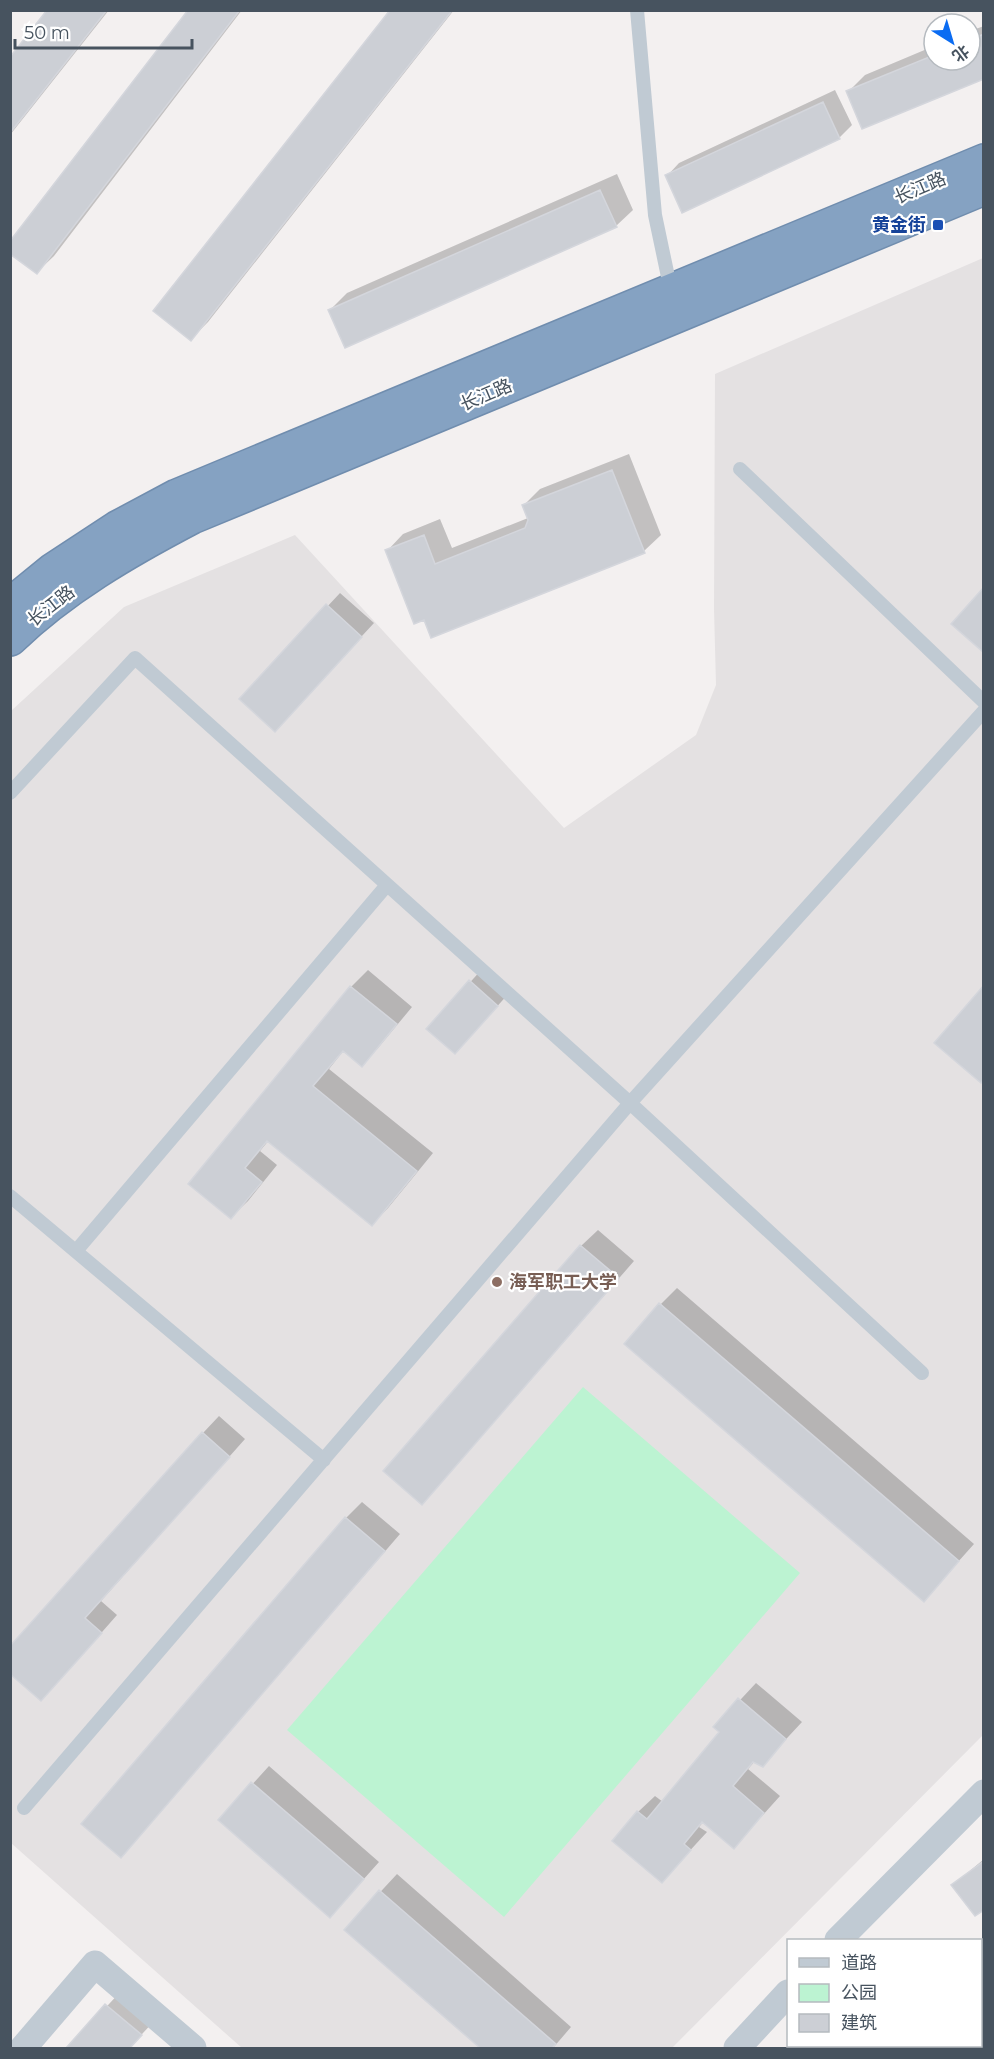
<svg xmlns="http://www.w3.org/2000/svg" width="994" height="2059" font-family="Montserrat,'Noto Sans SC',sans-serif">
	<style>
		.education { fill: #e4e1e2 }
		.green { fill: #bcf3d2 }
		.shadow { fill: #0003 }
		.building { fill: #cccfd5; stroke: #d4d6dc; stroke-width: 1.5 }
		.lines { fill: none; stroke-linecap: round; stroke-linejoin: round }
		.highway-casing { stroke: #708dae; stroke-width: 36 }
		.lane { stroke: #c0cad3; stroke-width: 14 }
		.street { stroke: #c0cad3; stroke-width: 27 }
		.highway { stroke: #85a2c2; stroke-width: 33 }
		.transit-dot { fill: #1a4fb4; stroke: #fff; stroke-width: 2 }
		.education-dot { fill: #8d6e63; stroke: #fff; stroke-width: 2 }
		.labels { text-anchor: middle; stroke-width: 4.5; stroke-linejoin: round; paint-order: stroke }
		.street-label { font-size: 18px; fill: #47535f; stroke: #fff }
		.transit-label { font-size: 18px; font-weight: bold; fill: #164399; stroke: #fff; text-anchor: end }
		.education-label { font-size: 18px; font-weight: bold; fill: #785e54; stroke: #fff; text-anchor: start }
	</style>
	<rect width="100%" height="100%" fill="#f3f0f0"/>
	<path class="education" d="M 983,258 L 983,1735 L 672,2048 L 242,2048 L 11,1843 L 11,711 L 124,607 L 295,535 L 564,828 L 696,735 L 716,685 L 714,609 L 715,374 Z"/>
	<path class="green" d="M 583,1387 L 800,1573 L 504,1917 L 287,1730 Z"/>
	<path class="shadow" d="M 49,10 L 109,10 L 10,135 L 10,59 Z
		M 190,10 L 242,10 L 54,256 L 37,272 Z
		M 392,10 L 454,10 L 208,322 L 191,339 Z
		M 984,26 L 984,77 L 848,92 L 865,75 L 934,46 L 934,60 L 970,60 L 970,31 Z
		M 835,90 L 852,125 L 839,138 L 667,176 L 679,163 Z
		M 617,174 L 633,210 L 616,226 L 330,310 L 347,293 Z
		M 629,454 L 661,535 L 644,551 L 425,618 L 387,551 L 403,534 L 440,519 L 452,548 L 528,518 L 523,506 L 540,489 Z
		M 340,593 L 374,623 L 287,717 L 241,699 Z
		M 483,968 L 510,992 L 467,1040 L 428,1029 Z
		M 368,970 L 412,1007 L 378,1048 L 362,1065 L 344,1050 L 329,1069 L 433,1153 L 388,1208 L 372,1224 L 269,1140 L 260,1151 L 277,1165 L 248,1201 L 231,1217 L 190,1184 L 351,987 Z
		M 598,1230 L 634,1261 L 438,1486 L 581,1246 Z
		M 677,1288 L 974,1544 L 924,1600 L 661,1304 Z
		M 219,1416 L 245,1439 L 101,1601 L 117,1615 L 58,1682 L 10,1672 L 203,1433 Z
		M 362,1502 L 400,1534 L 137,1839 L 121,1856 L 346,1518 Z
		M 756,1683 L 802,1722 L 762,1765 L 755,1761 L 748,1769 L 780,1796 L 734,1847 L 704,1821 L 699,1827 L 707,1832 L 662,1881 L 638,1812 L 655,1796 L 663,1802 L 721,1732 L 715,1727 Z
		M 269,1766 L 379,1862 L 346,1899 L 220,1820 Z
		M 984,1859 L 984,1908 L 953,1885 Z
		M 397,1874 L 571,2027 L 553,2048 L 482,2048 L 346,1929 Z
		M 123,1989 L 157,2018 L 129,2048 L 68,2048 Z
		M 834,2046 L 850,2046 L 852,2048 L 830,2048 Z"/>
	<path class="building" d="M 47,10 L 107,10 L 10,133 L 10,57 Z
		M 188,10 L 240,10 L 37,274 L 10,254 L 10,241 Z
		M 390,10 L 449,10 L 451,12 L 191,341 L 153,311 Z
		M 984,34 L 984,79 L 862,129 L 846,91 L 934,55 L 934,60 L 970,60 L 970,40 Z
		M 823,102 L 840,139 L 682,213 L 665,175 Z
		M 600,190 L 617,227 L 345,348 L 328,310 Z
		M 612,470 L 645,553 L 431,638 L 424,620 L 414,624 L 385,550 L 424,535 L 435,564 L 525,528 L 528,520 L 522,505 Z
		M 984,587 L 984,650 L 982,651 L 951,624 Z
		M 326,604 L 362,637 L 275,732 L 239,699 Z
		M 469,980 L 498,1006 L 455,1054 L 426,1029 Z
		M 984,985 L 984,1080 L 981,1083 L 934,1043 Z
		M 350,986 L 397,1024 L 362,1067 L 343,1051 L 313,1086 L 417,1171 L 372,1226 L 267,1141 L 245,1168 L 262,1182 L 231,1219 L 188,1184 Z
		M 580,1245 L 619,1278 L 422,1505 L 383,1471 Z
		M 659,1303 L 959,1561 L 924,1602 L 624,1344 Z
		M 202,1432 L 230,1457 L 85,1618 L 102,1633 L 41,1701 L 10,1674 L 10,1646 Z
		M 345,1517 L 385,1551 L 121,1858 L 81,1824 Z
		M 738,1698 L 786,1739 L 763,1767 L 753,1762 L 733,1786 L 764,1813 L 734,1849 L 702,1822 L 684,1844 L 691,1850 L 662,1883 L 612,1841 L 637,1811 L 647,1819 L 719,1732 L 713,1727 Z
		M 251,1782 L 364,1879 L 330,1918 L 218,1820 Z
		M 984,1861 L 984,1910 L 975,1916 L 951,1885 Z
		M 379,1890 L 556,2044 L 552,2048 L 480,2048 L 344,1930 Z
		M 105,2004 L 142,2035 L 130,2048 L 66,2048 Z"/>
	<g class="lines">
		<defs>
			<path id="highway" d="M 10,605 L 53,570 L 117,528 L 177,496 L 984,161
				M 10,639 C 63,588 127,551 192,517 L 984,188"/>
		</defs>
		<use href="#highway" class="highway-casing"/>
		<path class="lane" d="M 637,10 L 655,215 L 671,291
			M 740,469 L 984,702
			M 10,793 L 135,658 L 630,1103 L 922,1373
			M 10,1196 L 324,1460
			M 76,1251 L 387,885
			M 24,1808 L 630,1103 L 984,711"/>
		<path class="street" d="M 838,1940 L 984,1793
			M 879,2046 L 881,2048
			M 23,2048 L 95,1964 L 193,2048
			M 737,2048 L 788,1993"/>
		<use href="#highway" class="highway"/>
	</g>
	<rect class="transit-dot" x="932" y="219" width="12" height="12" rx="3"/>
	<circle class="education-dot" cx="497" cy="1282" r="6"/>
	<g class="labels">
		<g class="street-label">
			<text transform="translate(920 188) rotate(-23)" y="6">长江路</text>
			<text transform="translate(486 395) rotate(-23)" y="6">长江路</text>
			<text transform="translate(51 606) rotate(-38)" y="6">长江路</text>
		</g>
		<g class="transit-label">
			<text x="926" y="231">黄金街</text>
		</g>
		<g class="education-label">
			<text x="509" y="1288">海军职工大学</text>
		</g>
	</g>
	<rect width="994" height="2059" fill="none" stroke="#47535f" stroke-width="24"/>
	<rect x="787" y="1939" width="195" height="108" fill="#ffffff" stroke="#b5babf" stroke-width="1.5"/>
	<rect x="799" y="1958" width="30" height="9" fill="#c0cad3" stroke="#b5babf" stroke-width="1.5"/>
	<text x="841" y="1969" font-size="18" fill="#47535f">道路</text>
	<rect x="799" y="1984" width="30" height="18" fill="#bcf3d2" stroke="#b5babf" stroke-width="1.5"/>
	<text x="841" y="1999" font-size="18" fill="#47535f">公园</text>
	<rect x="799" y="2014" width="30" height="18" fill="#cccfd5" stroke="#b5babf" stroke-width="1.5"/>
	<text x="841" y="2029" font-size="18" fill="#47535f">建筑</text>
	<g transform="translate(952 42) rotate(143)"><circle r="28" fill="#ffffff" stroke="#b5babf" stroke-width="1.5"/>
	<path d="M0-4.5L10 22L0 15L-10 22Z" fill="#0b6cf2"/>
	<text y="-9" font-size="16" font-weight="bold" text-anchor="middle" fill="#47535f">北</text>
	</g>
	<path d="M15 39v9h177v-9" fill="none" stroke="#47535f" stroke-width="3"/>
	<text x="24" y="39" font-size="18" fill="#47535f" stroke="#ffffff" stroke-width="4.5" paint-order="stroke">50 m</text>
</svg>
